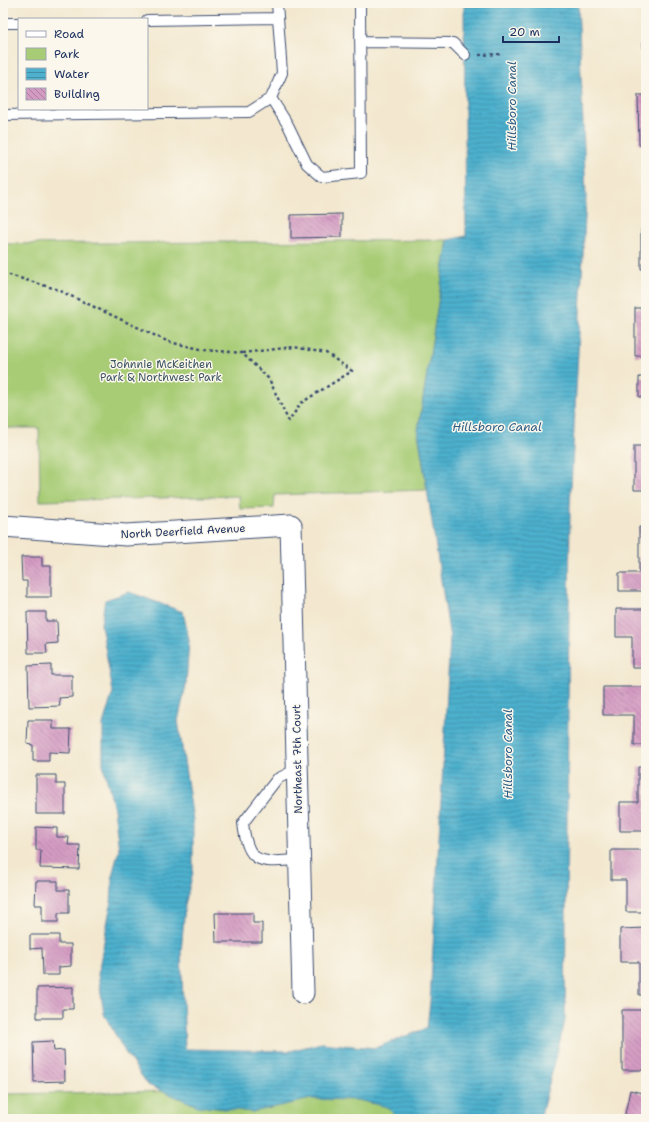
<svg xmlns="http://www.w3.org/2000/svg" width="649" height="1122" font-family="'Shantell Sans',sans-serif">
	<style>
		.park { fill: #a7cc75; stroke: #617e6a }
		.water { fill: url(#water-rules); stroke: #347096 }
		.building { fill: url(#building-back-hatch) }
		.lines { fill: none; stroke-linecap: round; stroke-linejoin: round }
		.lane-casing { stroke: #3b4b6f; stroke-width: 12 }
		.street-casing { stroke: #3b4b6f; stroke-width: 23 }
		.path { stroke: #3b4b6f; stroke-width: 2.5; stroke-dasharray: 3 3; stroke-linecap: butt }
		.lane { stroke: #fff; stroke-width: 10 }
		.street { stroke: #fff; stroke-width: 21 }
		.labels { text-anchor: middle; stroke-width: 3; stroke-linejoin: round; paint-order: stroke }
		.park-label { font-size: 11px; fill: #3e5664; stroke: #fbf7ec }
		.street-label { font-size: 11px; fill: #1b2f5e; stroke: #fbf7ec }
		.water-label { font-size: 12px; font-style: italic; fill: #2d5c85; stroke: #fbf7ec }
	</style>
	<defs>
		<pattern id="water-rules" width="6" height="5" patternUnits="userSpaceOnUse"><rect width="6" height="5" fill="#4eb0cd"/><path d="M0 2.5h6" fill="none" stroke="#4090aa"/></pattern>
		<pattern id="building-back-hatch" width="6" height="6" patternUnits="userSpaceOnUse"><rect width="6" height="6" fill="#d49bc2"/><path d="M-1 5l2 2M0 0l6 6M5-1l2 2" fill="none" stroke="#ab7fa1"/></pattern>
	</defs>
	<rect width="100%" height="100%" fill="#fbf7ec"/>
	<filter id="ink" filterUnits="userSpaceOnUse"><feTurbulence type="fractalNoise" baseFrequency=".025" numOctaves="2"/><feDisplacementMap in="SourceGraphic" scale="8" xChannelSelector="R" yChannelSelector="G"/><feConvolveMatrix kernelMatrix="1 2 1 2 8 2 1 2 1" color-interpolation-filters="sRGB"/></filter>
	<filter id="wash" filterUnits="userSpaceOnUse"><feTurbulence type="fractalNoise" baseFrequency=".012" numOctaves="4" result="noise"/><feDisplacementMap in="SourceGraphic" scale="16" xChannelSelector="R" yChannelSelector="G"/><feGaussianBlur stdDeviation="0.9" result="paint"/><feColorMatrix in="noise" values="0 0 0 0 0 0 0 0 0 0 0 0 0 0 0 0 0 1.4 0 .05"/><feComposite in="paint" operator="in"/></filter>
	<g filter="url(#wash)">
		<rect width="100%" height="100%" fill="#f3e8cf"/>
		<path class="park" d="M 448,240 L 418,431 L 427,490 L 275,495 L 274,508 L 240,509 L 239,496 L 40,501 L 39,428 L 3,428 L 3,244 Z
			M 419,1087 L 411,1119 L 3,1119 L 3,1094 Z"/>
		<path class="water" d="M 464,3 L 578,3 L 586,197 L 570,507 L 565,1021 L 540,1119 L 397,1119 L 388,1107 L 358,1100 L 311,1099 L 253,1112 L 198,1106 L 148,1085 L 125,1052 L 104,1014 L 98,974 L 111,903 L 113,872 L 119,850 L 114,809 L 103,764 L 103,724 L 113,692 L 101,624 L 105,600 L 129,592 L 183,612 L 189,640 L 186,685 L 178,721 L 193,820 L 193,872 L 185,905 L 181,952 L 185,1049 L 290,1051 L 321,1043 L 375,1048 L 427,1028 L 430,1002 L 450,638 L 418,431 L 448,240 L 466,236 Z"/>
		<g id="blocks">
			<path class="building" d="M 643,25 L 646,25 L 646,59 L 643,59 Z
				M 638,95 L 646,95 L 646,145 L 639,145 Z
				M 342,214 L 342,237 L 291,238 L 291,215 Z
				M 641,229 L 646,229 L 646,269 L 641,269 Z
				M 635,308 L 646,308 L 646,356 L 635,356 Z
				M 639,377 L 646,377 L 646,397 L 639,397 Z
				M 634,446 L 646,446 L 646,490 L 634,490 Z
				M 639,527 L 646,527 L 646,591 L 619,591 L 619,573 L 639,573 Z
				M 21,557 L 42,557 L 42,566 L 51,566 L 51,597 L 27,597 L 27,581 L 22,581 Z
				M 616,609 L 646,609 L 646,668 L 632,668 L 632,637 L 616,637 Z
				M 27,612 L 46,612 L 46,621 L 57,621 L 58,643 L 46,644 L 47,653 L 28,653 Z
				M 51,665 L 51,675 L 72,675 L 72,697 L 59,698 L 60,706 L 29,707 L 28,666 Z
				M 603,687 L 646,687 L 646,745 L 634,745 L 634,715 L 603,715 Z
				M 28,720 L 53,720 L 53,729 L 71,729 L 70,753 L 49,752 L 49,761 L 33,761 L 33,745 L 27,744 Z
				M 638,767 L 646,767 L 646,831 L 620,831 L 620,802 L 638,802 Z
				M 36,775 L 56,775 L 56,784 L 65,784 L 65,814 L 36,814 Z
				M 36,827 L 57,828 L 57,837 L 69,837 L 68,845 L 80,845 L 79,869 L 40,868 L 41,850 L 36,850 Z
				M 611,850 L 646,850 L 646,912 L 626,912 L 626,880 L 611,880 Z
				M 36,881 L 58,881 L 58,890 L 69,890 L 69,913 L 58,913 L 58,922 L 42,922 L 42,905 L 35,905 Z
				M 215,913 L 253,913 L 253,923 L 262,923 L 262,942 L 216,942 Z
				M 646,928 L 646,995 L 639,995 L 639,962 L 620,962 L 620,929 Z
				M 30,935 L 59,935 L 59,944 L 71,944 L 71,966 L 59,967 L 59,975 L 43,975 L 42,948 L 30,949 Z
				M 73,987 L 73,1009 L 63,1009 L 63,1018 L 37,1018 L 37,988 Z
				M 622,1010 L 646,1010 L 646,1070 L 622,1070 Z
				M 53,1041 L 54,1051 L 64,1050 L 65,1081 L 34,1082 L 33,1042 Z
				M 630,1090 L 646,1094 L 646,1119 L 624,1119 Z"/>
		</g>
	</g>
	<g filter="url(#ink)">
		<use href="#blocks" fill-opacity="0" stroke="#3b4b6f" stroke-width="1"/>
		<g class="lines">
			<defs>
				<path id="lane" d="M 147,20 L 278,18
					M 3,23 L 19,23
					M 360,42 L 453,43 L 465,55
					M 271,98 L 288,125 L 307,164 L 322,177 L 361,173 L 360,3
					M 3,115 L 249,112 L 271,98 L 282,73 L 277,3
					M 297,769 L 277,779 L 243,823 C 248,867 261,862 299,860"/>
				<path id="street" d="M 3,526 L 126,535 L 291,525 L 303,993"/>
			</defs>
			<use href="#lane" class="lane-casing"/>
			<use href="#street" class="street-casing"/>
			<path class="path" d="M 479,55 L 503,54
				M 3,273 L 56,289 L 169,342 L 205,350 L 242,353 L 269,379 L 289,422
				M 242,353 L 294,347 L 326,353 L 352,371 L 301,403 L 289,421"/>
			<use href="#lane" class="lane"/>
			<use href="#street" class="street"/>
		</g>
	</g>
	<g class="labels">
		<g class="park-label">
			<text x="161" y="368">Johnnie McKeithen<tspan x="161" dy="13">Park &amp; Northwest Park</tspan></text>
		</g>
		<g class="street-label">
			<text transform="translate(183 531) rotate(-3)" y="4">North Deerfield Avenue</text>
			<text transform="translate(297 759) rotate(-91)" y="4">Northeast 7th Court</text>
		</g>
		<g class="water-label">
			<text transform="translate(512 106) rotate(-90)" y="4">Hillsboro Canal</text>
			<text x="497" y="431">Hillsboro Canal</text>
			<text transform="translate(508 754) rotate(-90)" y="4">Hillsboro Canal</text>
		</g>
	</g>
	<rect width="649" height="1122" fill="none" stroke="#fbf7ec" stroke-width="16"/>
	<rect x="18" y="18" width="130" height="92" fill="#fbf7ec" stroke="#a1a7b3"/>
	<rect x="26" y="31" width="20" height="6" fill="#ffffff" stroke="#a1a7b3"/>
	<text x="54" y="38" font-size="12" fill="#1b2f5e">Road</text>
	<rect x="26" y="48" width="20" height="12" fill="#a7cc75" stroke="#a1a7b3"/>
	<text x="54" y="58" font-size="12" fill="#1b2f5e">Park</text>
	<rect x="26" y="68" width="20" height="12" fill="url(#water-rules)" stroke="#a1a7b3"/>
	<text x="54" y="78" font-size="12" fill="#1b2f5e">Water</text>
	<rect x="26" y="88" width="20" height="12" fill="url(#building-back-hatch)" stroke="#a1a7b3"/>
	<text x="54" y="98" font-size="12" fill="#1b2f5e">Building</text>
	<path d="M503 36v6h56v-6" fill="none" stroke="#1b2f5e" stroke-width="2"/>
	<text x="509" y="36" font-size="12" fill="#1b2f5e" stroke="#fbf7ec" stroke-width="3" paint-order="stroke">20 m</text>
</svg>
